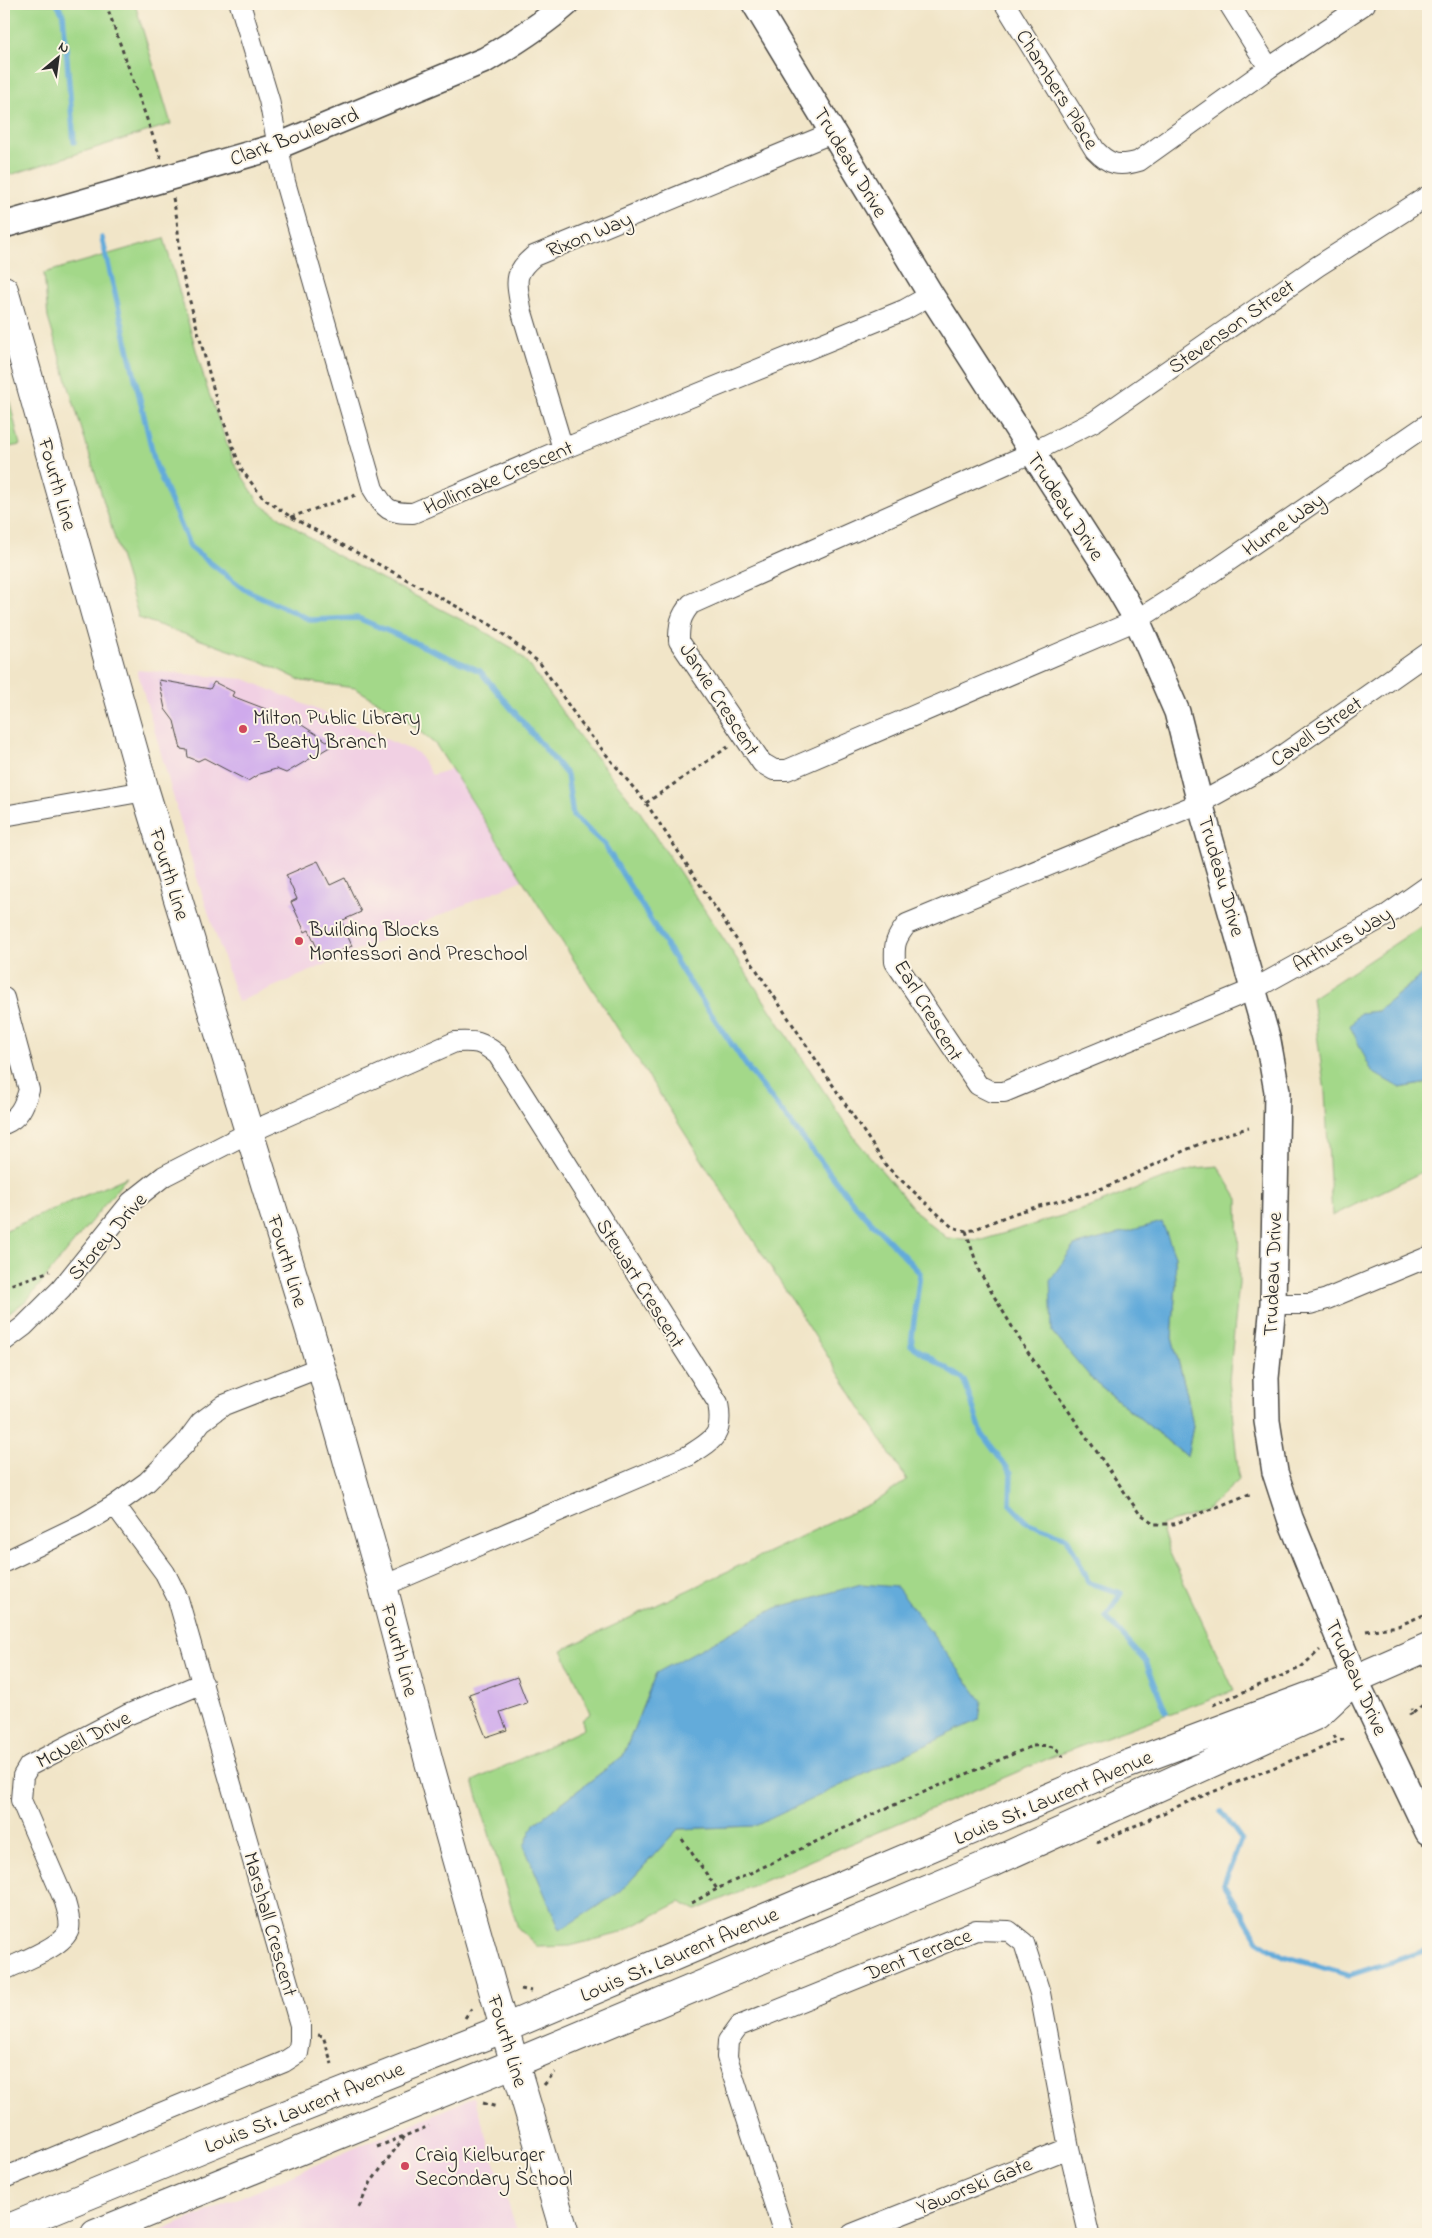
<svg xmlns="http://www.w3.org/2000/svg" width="1432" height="2238" font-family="'Indie Flower',sans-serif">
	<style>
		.built { fill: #f1d0e3 }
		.green { fill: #a3d889; stroke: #67825a; fill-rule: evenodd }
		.water { fill: #63abda; stroke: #476b82 }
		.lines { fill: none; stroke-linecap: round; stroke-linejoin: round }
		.stream { stroke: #63abda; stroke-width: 5.5 }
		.building { fill: #cfaaec }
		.minor-casing { stroke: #494743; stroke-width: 22 }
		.tertiary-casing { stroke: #494743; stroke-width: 28 }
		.secondary-casing { stroke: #494743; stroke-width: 30 }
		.path { stroke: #494743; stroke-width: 3; stroke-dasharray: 4 4; stroke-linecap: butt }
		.minor { stroke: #fff; stroke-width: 20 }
		.tertiary { stroke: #fff; stroke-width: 25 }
		.secondary { stroke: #fff; stroke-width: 28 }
		.poi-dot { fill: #d1495b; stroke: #fcf5e5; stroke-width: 2 }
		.labels { text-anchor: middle; stroke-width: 4; stroke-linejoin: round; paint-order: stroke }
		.street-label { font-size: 21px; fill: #2b2b2b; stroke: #fcf5e5 }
		.poi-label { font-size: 21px; fill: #2b2b2b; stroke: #fcf5e5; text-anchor: start }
	</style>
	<rect width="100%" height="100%" fill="#fcf5e5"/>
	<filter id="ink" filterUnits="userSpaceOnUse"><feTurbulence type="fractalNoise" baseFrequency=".02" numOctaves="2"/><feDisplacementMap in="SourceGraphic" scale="10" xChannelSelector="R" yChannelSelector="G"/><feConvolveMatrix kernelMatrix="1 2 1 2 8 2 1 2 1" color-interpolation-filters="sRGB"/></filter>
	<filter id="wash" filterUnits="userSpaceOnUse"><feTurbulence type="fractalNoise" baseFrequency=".0096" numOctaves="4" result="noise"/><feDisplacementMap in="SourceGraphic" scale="20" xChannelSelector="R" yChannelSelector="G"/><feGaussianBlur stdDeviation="1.12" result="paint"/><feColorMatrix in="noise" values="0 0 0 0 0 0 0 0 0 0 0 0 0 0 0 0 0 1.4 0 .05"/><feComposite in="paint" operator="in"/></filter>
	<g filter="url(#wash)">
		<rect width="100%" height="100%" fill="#f1e5c8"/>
		<path class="built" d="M 137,670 L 245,679 L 418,753 L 432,775 L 451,769 L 522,880 L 238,1002 L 195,872 Z
			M 474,2097 L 518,2234 L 154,2234 Z"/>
		<path class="green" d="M 4,4 L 135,4 L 171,124 L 10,175 L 4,150 Z
			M 164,238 L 207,388 L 234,463 L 260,504 L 336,555 L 483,631 L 514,649 L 530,666 L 579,736 L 640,812 L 856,1140 L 919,1215 L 947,1238 L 982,1240 L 1091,1207 L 1148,1184 L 1196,1168 L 1218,1166 L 1238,1199 L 1239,1283 L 1229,1380 L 1239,1480 L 1204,1512 L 1161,1525 L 1169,1551 L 1234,1690 L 1052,1757 L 696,1910 L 680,1902 L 617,1934 L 570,1946 L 538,1947 L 518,1928 L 473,1781 L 584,1729 L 582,1720 L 591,1713 L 562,1650 L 880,1499 L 907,1480 L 436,745 L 400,715 L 355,688 L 302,681 L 263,662 L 139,618 L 48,318 L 44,273 ZM 1175,1256 L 1176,1285 L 1172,1338 L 1187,1394 L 1193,1426 L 1187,1457 L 1092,1379 ZM 656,1673 L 755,1826 L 678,1829 L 620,1892 L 534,1824 L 623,1756 Z
			M 4,377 L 20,445 L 4,448 Z
			M 1428,922 L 1428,970 L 1378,1011 L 1360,1013 L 1400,1088 L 1428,1083 L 1428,1169 L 1332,1216 L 1325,1092 L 1312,998 Z
			M 127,1177 L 28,1299 L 4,1317 L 4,1231 Z"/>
		<path class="water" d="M 1428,970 L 1428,1083 L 1400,1088 L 1372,1072 L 1350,1026 L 1360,1013 L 1378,1011 Z
			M 1162,1222 L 1175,1256 L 1176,1285 L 1172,1338 L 1187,1394 L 1193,1426 L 1187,1457 L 1092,1379 L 1052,1332 L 1050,1280 L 1074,1246 Z
			M 861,1584 L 897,1587 L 982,1701 L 979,1720 L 755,1826 L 678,1829 L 620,1892 L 560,1930 L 524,1846 L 534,1824 L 623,1756 L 656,1673 L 776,1608 Z"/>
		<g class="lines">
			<path class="stream" d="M 57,4 L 63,14 L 74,142
				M 102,238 L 155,463 L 190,547 L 244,589 L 311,620 L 358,618 L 480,671 L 567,775 L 573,816 L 604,844 L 684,974 L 750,1071 L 855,1205 L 920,1273 L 911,1345 L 964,1380 L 982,1434 L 1011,1473 L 1010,1504 L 1028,1523 L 1067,1537 L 1089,1583 L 1121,1593 L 1106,1617 L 1146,1662 L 1166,1712
				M 1221,1811 L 1241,1839 L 1224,1884 L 1258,1940 L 1283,1956 L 1350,1975 L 1428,1950"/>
		</g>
		<g id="blocks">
			<path class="building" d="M 159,680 L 210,689 L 214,682 L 234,692 L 232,696 L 294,720 L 333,745 L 286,773 L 276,769 L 259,774 L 248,781 L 204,758 L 198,761 L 188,757 L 187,750 L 181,749 L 174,721 L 165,709 Z
				M 318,861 L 330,885 L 345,878 L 361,912 L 341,921 L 352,946 L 322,959 L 309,930 L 305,932 L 291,902 L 297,899 L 286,875 Z
				M 517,1677 L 527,1703 L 500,1712 L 507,1730 L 486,1737 L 469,1694 Z"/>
		</g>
	</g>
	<g filter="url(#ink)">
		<use href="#blocks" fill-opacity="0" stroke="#494743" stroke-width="1"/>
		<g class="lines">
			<defs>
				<path id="minor" d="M 240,4 L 269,100 L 285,182 L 373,489 C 386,510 388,513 413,513 L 563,449 L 904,310 L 931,295
					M 1005,4 L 1095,150 C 1109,165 1119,167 1139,161 L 1269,68 L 1365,4
					M 1229,4 L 1269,68
					M 1428,196 L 1318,266 L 1095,421 L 1031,453 L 691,604 C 680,616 679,625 679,641 L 762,763 L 774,770 L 787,770 L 1137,620 L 1208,575 L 1428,424
					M 563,449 L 521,309 C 517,282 512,274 534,256 L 834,132
					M 1428,653 L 1267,766 L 1200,803 L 907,924 C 895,939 894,944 895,962 L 978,1085 L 992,1092 L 1004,1092 L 1254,989 L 1384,917 L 1428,886
					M 4,816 L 145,791
					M 4,998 L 29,1090 C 24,1106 19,1118 4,1124
					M 1273,1304 L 1310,1304 L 1327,1299 L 1428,1257
					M 4,1341 L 24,1326 L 61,1289 L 131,1202 L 164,1176 L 248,1133 L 455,1042 C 476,1041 481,1041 498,1055 L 718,1403 C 724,1436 713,1440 688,1456 L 383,1586
					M 4,1562 L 83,1524 L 115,1505 L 147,1482 L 184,1445 L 201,1422 L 224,1405 L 321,1367
					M 4,1970 C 20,1962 64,1947 69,1929 C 71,1920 67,1910 65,1902 L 21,1800 L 23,1776 L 29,1766 L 127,1715 L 203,1683
					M 4,2178 L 284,2062 L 298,2053 L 300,2041 L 300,2025 L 178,1599 L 165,1573 L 115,1505
					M 784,2234 L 727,2057 L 728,2041 L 739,2026 L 976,1930 L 1009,1931 L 1024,1943 L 1040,1993 L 1069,2148 L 1089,2234
					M 852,2234 L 1069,2148"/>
				<path id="tertiary" d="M 755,4 L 931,295 L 1108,570 L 1137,620 L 1177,712 L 1200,803 L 1268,1041 L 1277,1091 L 1273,1304 L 1266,1378 L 1267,1421 L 1275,1472 L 1290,1518 L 1355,1679 L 1428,1832
					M 4,225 L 278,146 L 485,60 C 514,43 541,26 566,4"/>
				<path id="secondary" d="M 4,290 L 145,791 L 321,1367 L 383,1586 L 429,1762 L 493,1990 L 565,2234
					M 4,2230 L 242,2132 L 505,2028 L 1123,1766 L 1355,1679 L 1428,1647
					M 95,2234 L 515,2063 L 989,1864 L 1317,1715 L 1347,1687"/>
			</defs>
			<use href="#minor" class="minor-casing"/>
			<use href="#tertiary" class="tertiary-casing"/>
			<use href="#secondary" class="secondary-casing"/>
			<path class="path" d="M 106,4 L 161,159
				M 173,198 L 177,219 L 181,268 L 218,406 L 241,469 L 263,498 L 291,517 L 491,625 L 540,663 L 582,725 L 646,803 L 887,1167 L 952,1227 L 966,1231 L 973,1230 C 988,1224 1003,1217 1019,1212 C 1046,1203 1074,1199 1100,1189 C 1152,1169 1193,1141 1249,1128
				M 291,517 L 356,495
				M 646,803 L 728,747
				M 966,1231 L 979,1271 L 1023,1345 L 1139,1513 L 1155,1524 L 1174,1524 L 1252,1493
				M 4,1287 L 50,1271
				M 1366,1631 L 1398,1626 L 1428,1613
				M 1213,1705 L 1300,1668 L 1320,1650
				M 1413,1713 L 1428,1701
				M 1409,1715 L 1413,1713 L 1411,1709
				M 1334,1735 L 1337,1742
				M 682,1839 L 717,1889 L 880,1811 L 1032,1746 C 1045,1745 1056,1744 1063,1757
				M 1097,1843 L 1183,1804 L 1347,1738
				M 692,1903 L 717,1889
				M 521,1989 L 531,1991
				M 465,2018 L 472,2008
				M 318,2035 L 323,2036 L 332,2064
				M 544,2085 L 555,2072
				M 483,2103 L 497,2107
				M 377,2147 L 429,2126
				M 359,2207 L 371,2182 L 405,2136"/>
			<use href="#minor" class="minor"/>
			<use href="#tertiary" class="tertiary"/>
			<use href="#secondary" class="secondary"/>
		</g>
	</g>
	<g class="poi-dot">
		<circle cx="243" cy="729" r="5"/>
		<circle cx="299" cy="941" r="5"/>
		<circle cx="405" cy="2166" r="5"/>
	</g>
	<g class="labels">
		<g class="street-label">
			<text transform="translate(1058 89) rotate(58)" y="7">Chambers Place</text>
			<text transform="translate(294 136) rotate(-20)" y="7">Clark Boulevard</text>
			<text transform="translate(851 162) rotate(59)" y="7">Trudeau Drive</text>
			<text transform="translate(589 234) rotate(-22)" y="7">Rixon Way</text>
			<text transform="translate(1231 326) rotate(-35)" y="7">Stevenson Street</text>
			<text transform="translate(498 477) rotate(-23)" y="7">Hollinrake Crescent</text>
			<text transform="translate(58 484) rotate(74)" y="7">Fourth Line</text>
			<text transform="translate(1066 506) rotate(57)" y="7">Trudeau Drive</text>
			<text transform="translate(1283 524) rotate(-35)" y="7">Hume Way</text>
			<text transform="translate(720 699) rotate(57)" y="7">Jarvie Crescent</text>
			<text transform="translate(1316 731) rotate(-35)" y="7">Cavell Street</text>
			<text transform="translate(170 874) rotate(73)" y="7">Fourth Line</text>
			<text transform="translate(1222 876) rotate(74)" y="7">Trudeau Drive</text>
			<text transform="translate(1342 939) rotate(-30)" y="7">Arthurs Way</text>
			<text transform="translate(929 1010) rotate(59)" y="7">Earl Crescent</text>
			<text transform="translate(107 1236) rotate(-49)" y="7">Storey Drive</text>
			<text transform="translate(288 1261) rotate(73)" y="7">Fourth Line</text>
			<text transform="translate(1272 1274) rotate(-88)" y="7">Trudeau Drive</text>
			<text transform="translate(641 1283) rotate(58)" y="7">Stewart Crescent</text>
			<text transform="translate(400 1650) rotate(75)" y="7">Fourth Line</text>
			<text transform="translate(1357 1677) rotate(66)" y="7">Trudeau Drive</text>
			<text transform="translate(83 1739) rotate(-27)" y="7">McNeil Drive</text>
			<text transform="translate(1053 1797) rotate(-23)" y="7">Louis St. Laurent Avenue</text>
			<text transform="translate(271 1924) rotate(74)" y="7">Marshall Crescent</text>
			<text transform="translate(679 1954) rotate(-23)" y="7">Louis St. Laurent Avenue</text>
			<text transform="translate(918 1954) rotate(-21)" y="7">Dent Terrace</text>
			<text transform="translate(508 2041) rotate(73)" y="7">Fourth Line</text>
			<text transform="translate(304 2107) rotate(-22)" y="7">Louis St. Laurent Avenue</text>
			<text transform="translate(974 2185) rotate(-22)" y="7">Yaworski Gate</text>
		</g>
		<g class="poi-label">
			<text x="253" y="724">Milton Public Library<tspan x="253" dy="24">- Beaty Branch</tspan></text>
			<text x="309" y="936">Building Blocks<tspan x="309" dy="24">Montessori and Preschool</tspan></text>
			<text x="415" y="2161">Craig Kielburger<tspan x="415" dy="24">Secondary School</tspan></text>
		</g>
	</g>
	<rect width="1432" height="2238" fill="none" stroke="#fcf5e5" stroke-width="20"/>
	<g transform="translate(58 58) rotate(29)" stroke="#fcf5e5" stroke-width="4" paint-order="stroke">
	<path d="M0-4L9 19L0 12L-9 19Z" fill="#2b2b2b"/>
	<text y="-8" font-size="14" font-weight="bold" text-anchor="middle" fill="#2b2b2b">N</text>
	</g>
</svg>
